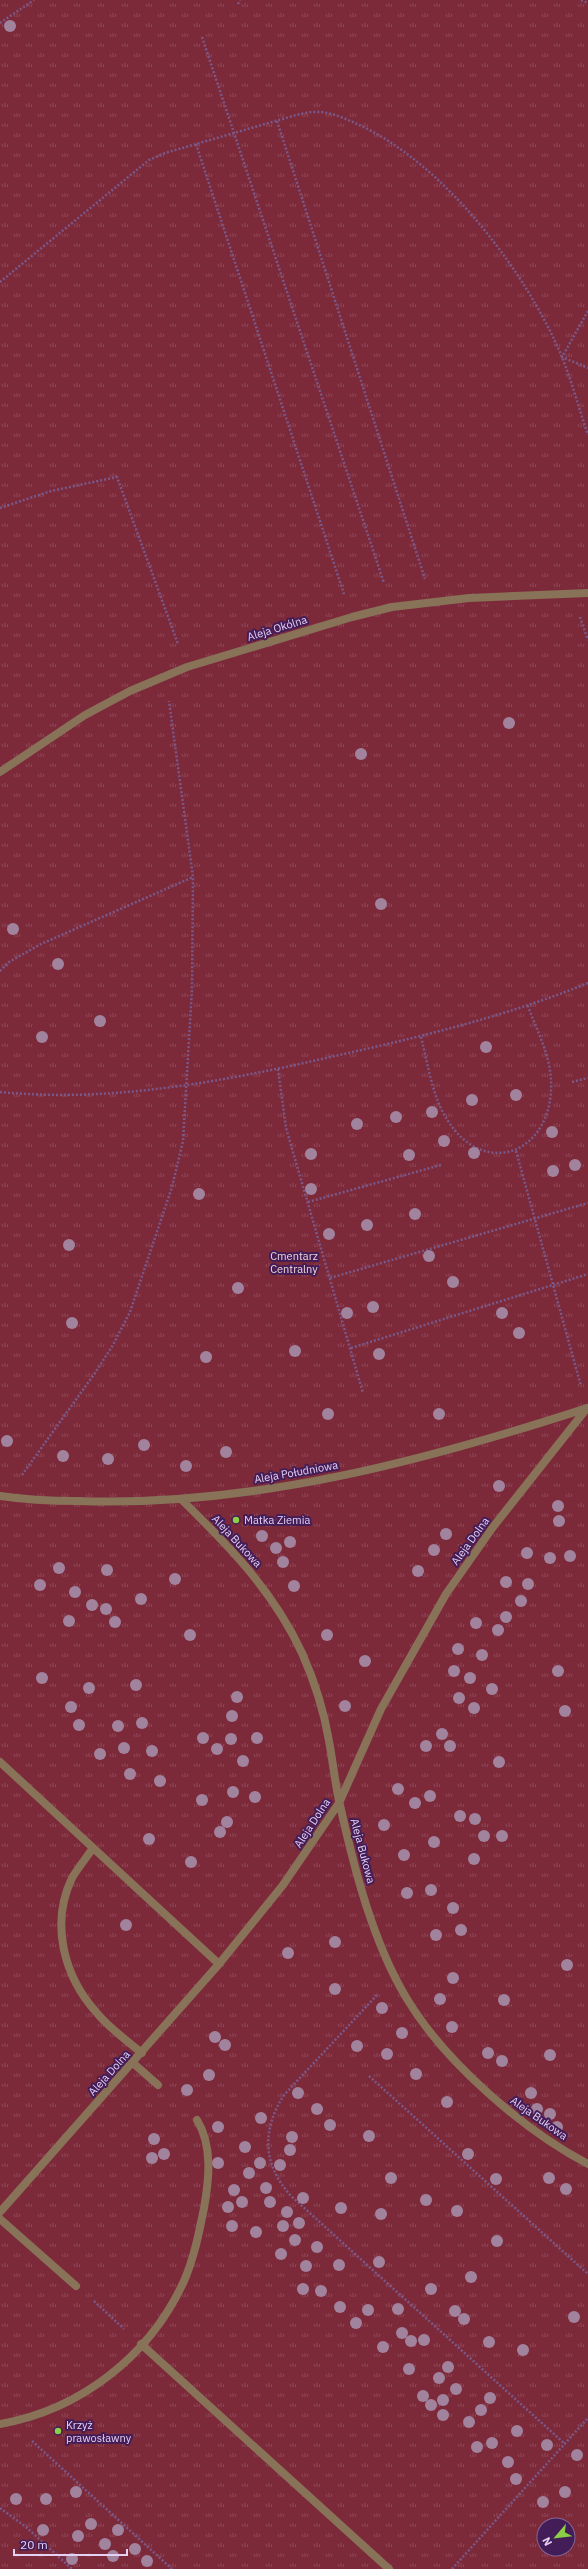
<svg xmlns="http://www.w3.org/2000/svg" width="588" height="2569" font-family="'IBM Plex Sans',sans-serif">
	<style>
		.park { fill: url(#park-tufts); fill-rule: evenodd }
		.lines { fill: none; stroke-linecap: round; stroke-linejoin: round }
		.path { stroke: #79598b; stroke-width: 2.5; stroke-dasharray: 2 2; stroke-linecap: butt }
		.pedestrian { stroke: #887258; stroke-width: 8 }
		.tree { fill: #a2839e }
		.poi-dot { fill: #8cce45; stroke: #431d57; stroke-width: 1.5 }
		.labels { text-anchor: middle; stroke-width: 4; stroke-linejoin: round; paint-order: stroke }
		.street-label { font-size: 11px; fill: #e5d0f3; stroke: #431d57 }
		.park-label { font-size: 11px; fill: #f0d6d8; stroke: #431d57 }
		.poi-label { font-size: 11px; fill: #e5d0f3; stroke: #431d57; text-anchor: start }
	</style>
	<defs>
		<pattern id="park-tufts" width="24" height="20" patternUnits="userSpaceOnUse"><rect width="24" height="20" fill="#7c2a3a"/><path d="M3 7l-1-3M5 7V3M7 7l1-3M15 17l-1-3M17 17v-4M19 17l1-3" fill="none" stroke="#8e4857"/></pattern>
	</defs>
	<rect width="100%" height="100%" fill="#431d57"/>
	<path class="park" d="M 0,0 L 588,0 L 588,2569 L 0,2569 ZM 544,2525 L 568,2525 L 568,2549 L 544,2549 Z"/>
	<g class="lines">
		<path class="path" d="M 581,0 L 588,3
			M 238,4 L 240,0
			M 0,23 L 34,0
			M 202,37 L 384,583
			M 277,121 L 425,579
			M 196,144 L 344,594
			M 0,282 L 149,160 L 165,153 L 296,115 C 302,114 308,112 314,112 C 329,111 344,118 357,124 C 443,162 526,271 562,357 C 572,382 579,409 588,435
			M 588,311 L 562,357 L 588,368
			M 0,508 L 51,491 L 117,477 L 178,644
			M 580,617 L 588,640
			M 0,971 L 9,962 L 41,944 L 193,877
			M 421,1037 C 428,1064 432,1097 448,1121 C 483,1176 547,1156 551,1091 C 553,1060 538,1033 527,1004
			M 278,1069 L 286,1128 L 363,1393
			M 572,1082 L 588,1078
			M 0,1092 C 112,1103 226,1081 335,1056 C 420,1037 507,1016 588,983
			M 516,1151 L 581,1386
			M 308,1202 L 441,1165
			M 330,1278 L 588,1203
			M 351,1348 L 588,1274
			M 22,1475 L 95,1373 L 113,1345 L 130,1312 L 172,1187 L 183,1141 L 192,989 L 193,877 L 169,701
			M 377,1995 L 284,2095 C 261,2131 263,2165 291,2196 L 565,2444
			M 369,2076 L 588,2274
			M 94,2301 L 124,2329
			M 32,2441 L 172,2569
			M 0,2508 L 26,2527 L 72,2569
			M 452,2569 L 588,2418"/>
		<path class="pedestrian" d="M 0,772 L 85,715 L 130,691 L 187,667 L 352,617 L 392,607 L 469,598 L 588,593
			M 0,1496 C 26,1500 52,1501 78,1501 C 252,1507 424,1461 587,1408
			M 183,1501 C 230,1547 274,1592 302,1653 C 314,1680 324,1711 329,1741 C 333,1762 335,1784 340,1805 C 354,1868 373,1943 407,1999 C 445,2062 523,2130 588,2164
			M 0,1762 L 219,1964
			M 93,1848 C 86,1858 78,1868 72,1878 C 50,1924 64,1976 96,2012 C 109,2028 126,2040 142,2053
			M 133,2063 L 158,2085
			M 0,2212 L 219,1964 L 283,1885 L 339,1803 L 381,1709 L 446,1594 L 493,1527 L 587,1408
			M 0,2219 L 76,2286
			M 141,2344 L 389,2569
			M 0,2424 C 80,2410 150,2356 184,2281 C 194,2258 199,2233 204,2208 C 209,2180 213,2146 197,2120"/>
	</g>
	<g class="tree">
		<circle cx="10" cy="26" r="6"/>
		<circle cx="509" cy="723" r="6"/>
		<circle cx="361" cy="754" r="6"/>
		<circle cx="381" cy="904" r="6"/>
		<circle cx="13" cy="929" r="6"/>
		<circle cx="58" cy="964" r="6"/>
		<circle cx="100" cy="1021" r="6"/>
		<circle cx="42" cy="1037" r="6"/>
		<circle cx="486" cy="1047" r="6"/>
		<circle cx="516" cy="1095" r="6"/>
		<circle cx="472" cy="1100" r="6"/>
		<circle cx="432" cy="1112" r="6"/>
		<circle cx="396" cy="1117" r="6"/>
		<circle cx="357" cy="1124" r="6"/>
		<circle cx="552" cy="1132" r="6"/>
		<circle cx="444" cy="1141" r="6"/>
		<circle cx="474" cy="1153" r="6"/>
		<circle cx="311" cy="1154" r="6"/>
		<circle cx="409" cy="1155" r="6"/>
		<circle cx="575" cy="1165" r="6"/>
		<circle cx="553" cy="1171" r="6"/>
		<circle cx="311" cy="1189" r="6"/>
		<circle cx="199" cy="1194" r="6"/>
		<circle cx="415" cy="1214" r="6"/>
		<circle cx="367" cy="1225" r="6"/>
		<circle cx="329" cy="1234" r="6"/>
		<circle cx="69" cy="1245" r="6"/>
		<circle cx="429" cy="1256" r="6"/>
		<circle cx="453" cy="1282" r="6"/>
		<circle cx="238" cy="1288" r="6"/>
		<circle cx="373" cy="1307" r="6"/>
		<circle cx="347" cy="1313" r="6"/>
		<circle cx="502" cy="1313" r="6"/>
		<circle cx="72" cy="1323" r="6"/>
		<circle cx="519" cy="1333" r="6"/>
		<circle cx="295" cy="1351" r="6"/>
		<circle cx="379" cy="1354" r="6"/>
		<circle cx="206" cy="1357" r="6"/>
		<circle cx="328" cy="1414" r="6"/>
		<circle cx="439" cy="1414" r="6"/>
		<circle cx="7" cy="1441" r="6"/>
		<circle cx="144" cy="1445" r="6"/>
		<circle cx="226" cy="1452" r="6"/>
		<circle cx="63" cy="1456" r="6"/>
		<circle cx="108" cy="1459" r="6"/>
		<circle cx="186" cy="1466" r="6"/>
		<circle cx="499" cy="1486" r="6"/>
		<circle cx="558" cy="1506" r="6"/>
		<circle cx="559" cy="1521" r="6"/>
		<circle cx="446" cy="1534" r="6"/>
		<circle cx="262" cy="1536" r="6"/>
		<circle cx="290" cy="1542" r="6"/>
		<circle cx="276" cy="1548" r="6"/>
		<circle cx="434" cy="1550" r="6"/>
		<circle cx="527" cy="1553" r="6"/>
		<circle cx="570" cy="1556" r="6"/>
		<circle cx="550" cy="1558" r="6"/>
		<circle cx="283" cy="1562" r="6"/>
		<circle cx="59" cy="1568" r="6"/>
		<circle cx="107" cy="1570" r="6"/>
		<circle cx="418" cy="1571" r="6"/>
		<circle cx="175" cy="1579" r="6"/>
		<circle cx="506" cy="1582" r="6"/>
		<circle cx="528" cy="1584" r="6"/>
		<circle cx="40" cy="1585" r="6"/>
		<circle cx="294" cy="1586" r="6"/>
		<circle cx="75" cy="1592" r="6"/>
		<circle cx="141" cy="1599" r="6"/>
		<circle cx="521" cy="1601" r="6"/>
		<circle cx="92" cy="1605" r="6"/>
		<circle cx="106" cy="1609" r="6"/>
		<circle cx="506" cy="1617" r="6"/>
		<circle cx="69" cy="1621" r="6"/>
		<circle cx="115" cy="1622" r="6"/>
		<circle cx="476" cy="1623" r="6"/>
		<circle cx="498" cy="1630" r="6"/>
		<circle cx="190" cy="1635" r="6"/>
		<circle cx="327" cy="1635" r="6"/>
		<circle cx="458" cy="1649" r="6"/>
		<circle cx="482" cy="1655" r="6"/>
		<circle cx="365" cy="1661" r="6"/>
		<circle cx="454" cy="1671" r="6"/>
		<circle cx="558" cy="1671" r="6"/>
		<circle cx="42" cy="1678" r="6"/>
		<circle cx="470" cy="1678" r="6"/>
		<circle cx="136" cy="1685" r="6"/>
		<circle cx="89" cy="1688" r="6"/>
		<circle cx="492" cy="1689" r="6"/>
		<circle cx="237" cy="1697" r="6"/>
		<circle cx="459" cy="1698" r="6"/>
		<circle cx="345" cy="1706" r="6"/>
		<circle cx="71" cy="1707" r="6"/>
		<circle cx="474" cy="1708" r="6"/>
		<circle cx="565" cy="1711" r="6"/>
		<circle cx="232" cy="1716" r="6"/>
		<circle cx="142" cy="1723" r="6"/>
		<circle cx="79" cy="1725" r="6"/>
		<circle cx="118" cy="1726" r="6"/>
		<circle cx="442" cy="1734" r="6"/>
		<circle cx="203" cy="1738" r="6"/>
		<circle cx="257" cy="1738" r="6"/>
		<circle cx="231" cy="1739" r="6"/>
		<circle cx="426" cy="1746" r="6"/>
		<circle cx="450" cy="1746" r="6"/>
		<circle cx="124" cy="1748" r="6"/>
		<circle cx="217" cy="1749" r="6"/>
		<circle cx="152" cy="1751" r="6"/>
		<circle cx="100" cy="1754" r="6"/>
		<circle cx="243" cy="1761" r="6"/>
		<circle cx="499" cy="1762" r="6"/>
		<circle cx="130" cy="1774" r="6"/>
		<circle cx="160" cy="1781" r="6"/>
		<circle cx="398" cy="1789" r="6"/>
		<circle cx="233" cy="1792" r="6"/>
		<circle cx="430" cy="1796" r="6"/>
		<circle cx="255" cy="1797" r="6"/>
		<circle cx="202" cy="1800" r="6"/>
		<circle cx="415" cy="1803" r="6"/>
		<circle cx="460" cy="1816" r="6"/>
		<circle cx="475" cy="1819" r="6"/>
		<circle cx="227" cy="1822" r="6"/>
		<circle cx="384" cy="1825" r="6"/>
		<circle cx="220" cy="1832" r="6"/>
		<circle cx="484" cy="1836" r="6"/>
		<circle cx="502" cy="1836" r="6"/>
		<circle cx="149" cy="1839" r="6"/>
		<circle cx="434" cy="1842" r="6"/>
		<circle cx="404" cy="1855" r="6"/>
		<circle cx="474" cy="1859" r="6"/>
		<circle cx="191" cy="1862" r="6"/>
		<circle cx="431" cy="1890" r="6"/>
		<circle cx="407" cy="1893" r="6"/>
		<circle cx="453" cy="1908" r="6"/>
		<circle cx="126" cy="1925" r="6"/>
		<circle cx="461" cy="1930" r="6"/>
		<circle cx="436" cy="1935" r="6"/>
		<circle cx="335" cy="1942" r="6"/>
		<circle cx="288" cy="1953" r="6"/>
		<circle cx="567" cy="1965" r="6"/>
		<circle cx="453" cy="1978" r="6"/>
		<circle cx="335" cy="1989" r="6"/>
		<circle cx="440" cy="1999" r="6"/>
		<circle cx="504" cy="2000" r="6"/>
		<circle cx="382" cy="2008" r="6"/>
		<circle cx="452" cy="2027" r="6"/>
		<circle cx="402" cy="2033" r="6"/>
		<circle cx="215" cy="2037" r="6"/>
		<circle cx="225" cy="2045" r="6"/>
		<circle cx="357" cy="2046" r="6"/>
		<circle cx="488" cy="2053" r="6"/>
		<circle cx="387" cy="2054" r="6"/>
		<circle cx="550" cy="2055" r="6"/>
		<circle cx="502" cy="2061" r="6"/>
		<circle cx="416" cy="2074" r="6"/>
		<circle cx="209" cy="2075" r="6"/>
		<circle cx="187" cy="2090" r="6"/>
		<circle cx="298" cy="2093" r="6"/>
		<circle cx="531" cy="2093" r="6"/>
		<circle cx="447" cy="2102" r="6"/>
		<circle cx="317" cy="2109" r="6"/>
		<circle cx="537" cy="2109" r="6"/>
		<circle cx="550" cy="2114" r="6"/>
		<circle cx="261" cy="2118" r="6"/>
		<circle cx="330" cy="2125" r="6"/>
		<circle cx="218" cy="2127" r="6"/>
		<circle cx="557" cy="2127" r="6"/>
		<circle cx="369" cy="2136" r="6"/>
		<circle cx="292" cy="2137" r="6"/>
		<circle cx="154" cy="2139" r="6"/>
		<circle cx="245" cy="2147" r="6"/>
		<circle cx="290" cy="2150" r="6"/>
		<circle cx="164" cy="2154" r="6"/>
		<circle cx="468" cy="2154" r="6"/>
		<circle cx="152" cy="2158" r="6"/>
		<circle cx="218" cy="2163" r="6"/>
		<circle cx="260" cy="2163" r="6"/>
		<circle cx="280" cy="2165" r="6"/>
		<circle cx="249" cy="2173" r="6"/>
		<circle cx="391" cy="2178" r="6"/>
		<circle cx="549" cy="2178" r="6"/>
		<circle cx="496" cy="2179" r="6"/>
		<circle cx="266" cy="2188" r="6"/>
		<circle cx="566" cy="2189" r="6"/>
		<circle cx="234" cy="2190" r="6"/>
		<circle cx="303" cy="2198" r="6"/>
		<circle cx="426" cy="2200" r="6"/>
		<circle cx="242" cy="2202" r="6"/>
		<circle cx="270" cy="2202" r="6"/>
		<circle cx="228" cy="2207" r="6"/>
		<circle cx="341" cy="2208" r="6"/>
		<circle cx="457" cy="2211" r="6"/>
		<circle cx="287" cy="2212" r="6"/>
		<circle cx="381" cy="2214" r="6"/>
		<circle cx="299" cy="2223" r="6"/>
		<circle cx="232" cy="2226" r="6"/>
		<circle cx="283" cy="2226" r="6"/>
		<circle cx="256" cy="2232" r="6"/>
		<circle cx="295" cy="2240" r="6"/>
		<circle cx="497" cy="2241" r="6"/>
		<circle cx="317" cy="2247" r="6"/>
		<circle cx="281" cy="2254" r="6"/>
		<circle cx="379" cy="2262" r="6"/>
		<circle cx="339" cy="2265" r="6"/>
		<circle cx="306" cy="2266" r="6"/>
		<circle cx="471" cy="2277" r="6"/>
		<circle cx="303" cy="2289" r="6"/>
		<circle cx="431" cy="2289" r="6"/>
		<circle cx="321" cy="2291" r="6"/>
		<circle cx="340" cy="2307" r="6"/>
		<circle cx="398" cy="2309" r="6"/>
		<circle cx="368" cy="2310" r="6"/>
		<circle cx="455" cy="2311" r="6"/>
		<circle cx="574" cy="2317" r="6"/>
		<circle cx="464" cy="2319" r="6"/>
		<circle cx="356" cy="2323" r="6"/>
		<circle cx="402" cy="2333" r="6"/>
		<circle cx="424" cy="2340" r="6"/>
		<circle cx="411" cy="2341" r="6"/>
		<circle cx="489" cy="2342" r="6"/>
		<circle cx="383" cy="2347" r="6"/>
		<circle cx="523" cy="2350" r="6"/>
		<circle cx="448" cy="2367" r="6"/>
		<circle cx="409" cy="2369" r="6"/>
		<circle cx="439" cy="2378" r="6"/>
		<circle cx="456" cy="2389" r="6"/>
		<circle cx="423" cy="2396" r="6"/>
		<circle cx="490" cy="2398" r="6"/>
		<circle cx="443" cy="2400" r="6"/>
		<circle cx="431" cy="2405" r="6"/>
		<circle cx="481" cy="2410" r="6"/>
		<circle cx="443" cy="2415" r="6"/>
		<circle cx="469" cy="2422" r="6"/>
		<circle cx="517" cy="2431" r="6"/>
		<circle cx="492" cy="2443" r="6"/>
		<circle cx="547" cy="2445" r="6"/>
		<circle cx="477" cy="2447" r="6"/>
		<circle cx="577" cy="2455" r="6"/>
		<circle cx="508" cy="2462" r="6"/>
		<circle cx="516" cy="2479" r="6"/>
		<circle cx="76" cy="2492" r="6"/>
		<circle cx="565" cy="2492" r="6"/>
		<circle cx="16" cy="2499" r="6"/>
		<circle cx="46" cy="2499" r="6"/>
		<circle cx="543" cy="2502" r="6"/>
		<circle cx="91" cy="2524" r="6"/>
		<circle cx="43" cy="2530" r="6"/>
		<circle cx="118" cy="2530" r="6"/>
		<circle cx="78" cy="2536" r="6"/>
		<circle cx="105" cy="2544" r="6"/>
		<circle cx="135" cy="2549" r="6"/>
		<circle cx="113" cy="2556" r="6"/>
		<circle cx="72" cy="2559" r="6"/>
		<circle cx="147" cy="2561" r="6"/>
	</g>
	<g class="poi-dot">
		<circle cx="236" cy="1520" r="4"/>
		<circle cx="58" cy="2431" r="4"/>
	</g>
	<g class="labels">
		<g class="street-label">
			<text transform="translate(277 628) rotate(-17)" y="4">Aleja Okólna</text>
			<text transform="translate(296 1472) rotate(-10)" y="4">Aleja Południowa</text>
			<text transform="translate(237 1541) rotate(47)" y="4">Aleja Bukowa</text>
			<text transform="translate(470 1541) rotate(-54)" y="4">Aleja Dolna</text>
			<text transform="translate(312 1823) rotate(-57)" y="4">Aleja Dolna</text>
			<text transform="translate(363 1851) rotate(75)" y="4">Aleja Bukowa</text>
			<text transform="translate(109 2073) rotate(-48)" y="4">Aleja Dolna</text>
			<text transform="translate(539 2118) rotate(35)" y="4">Aleja Bukowa</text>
		</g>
		<g class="park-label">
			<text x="294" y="1260">Cmentarz<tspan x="294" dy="13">Centralny</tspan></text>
		</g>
		<g class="poi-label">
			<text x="244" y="1524">Matka Ziemia</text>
			<text x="66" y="2429">Krzyż<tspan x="66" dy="13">prawosławny</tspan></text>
		</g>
	</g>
	<g transform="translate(556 2537) rotate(242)"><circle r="19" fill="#431d57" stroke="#846595"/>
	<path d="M0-3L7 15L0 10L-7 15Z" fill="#8cce45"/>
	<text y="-6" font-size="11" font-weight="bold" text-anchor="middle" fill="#e5d0f3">N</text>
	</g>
	<path d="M14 2549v6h113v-6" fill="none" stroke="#e5d0f3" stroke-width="2"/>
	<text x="20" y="2549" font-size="12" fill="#e5d0f3" stroke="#431d57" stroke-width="3" paint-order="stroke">20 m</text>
</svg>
